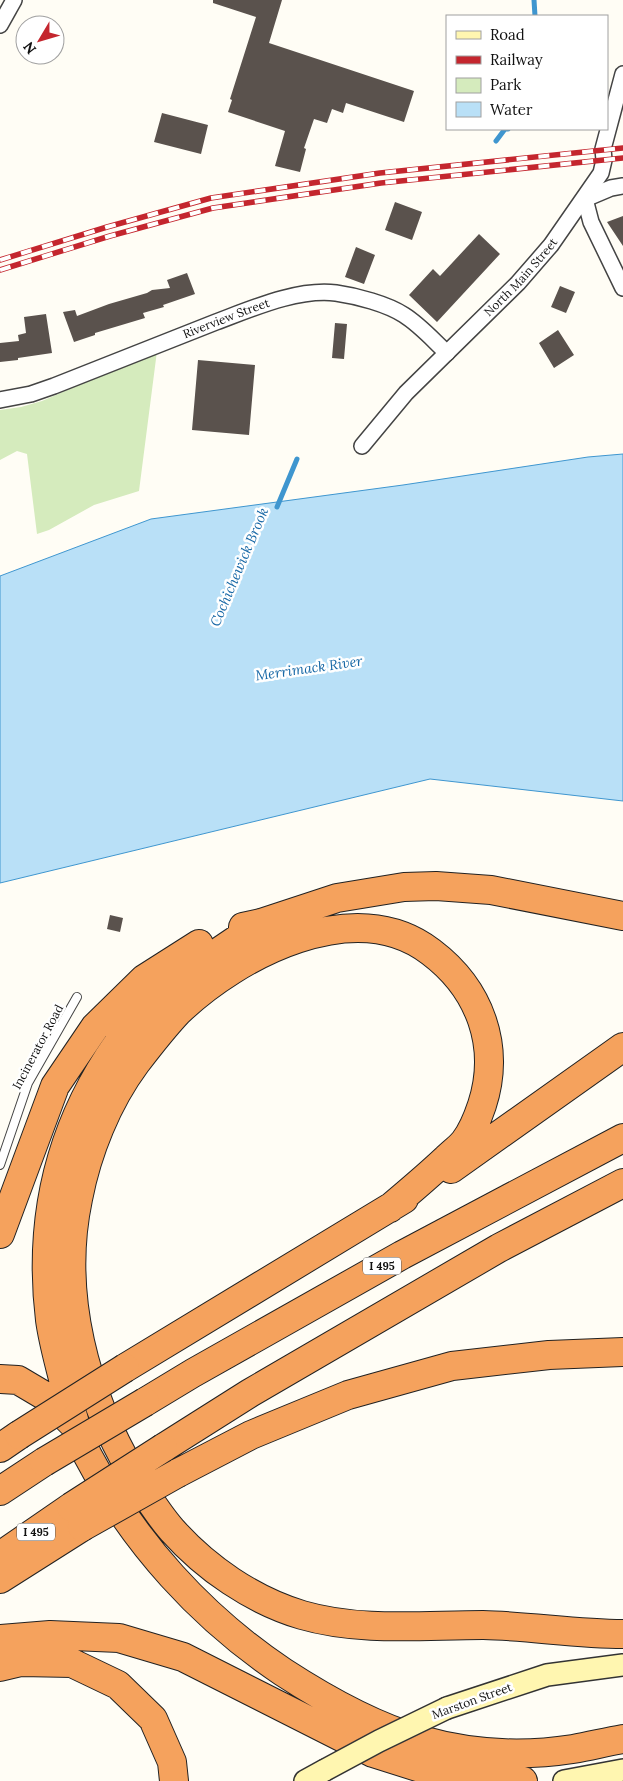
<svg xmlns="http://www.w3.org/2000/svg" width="623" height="1781" font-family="Lora,serif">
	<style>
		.green { fill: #d5ebbd }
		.water { fill: #b9e0f7; stroke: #3f96cf }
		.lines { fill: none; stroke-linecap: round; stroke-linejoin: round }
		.stream { stroke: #3f96cf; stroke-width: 5 }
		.building { fill: #5a524d }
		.lane-casing { stroke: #444; stroke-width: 10 }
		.street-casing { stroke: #444; stroke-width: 18 }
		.secondary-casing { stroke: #333; stroke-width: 24 }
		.highway-casing { stroke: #222; stroke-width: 30 }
		.lane { stroke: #fff; stroke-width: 8 }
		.street { stroke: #fff; stroke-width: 15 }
		.secondary { stroke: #fff6b0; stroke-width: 21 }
		.highway { stroke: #f5a25d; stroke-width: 28 }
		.rail-casing { stroke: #c4262e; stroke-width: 5.5 }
		.rail { stroke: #fff; stroke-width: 4; stroke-dasharray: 11; stroke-linecap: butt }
		.secondary-bridge-casing { stroke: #333; stroke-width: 24; stroke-linecap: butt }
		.highway-bridge-casing { stroke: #222; stroke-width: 30; stroke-linecap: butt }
		.secondary-bridge { stroke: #fff6b0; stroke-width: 21 }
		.highway-bridge { stroke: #f5a25d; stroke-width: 28 }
		.labels { text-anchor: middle; stroke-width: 5; stroke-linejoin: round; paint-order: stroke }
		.shield { fill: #fff; stroke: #585858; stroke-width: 1 }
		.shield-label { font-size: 11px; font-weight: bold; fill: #111 }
		.street-label { font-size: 12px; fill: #111; stroke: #fff }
		.water-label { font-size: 14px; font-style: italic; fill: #1768a6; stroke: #fff }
	</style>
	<rect width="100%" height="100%" fill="#fffdf5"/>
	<path class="green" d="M 157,351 L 139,491 L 94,505 L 49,530 L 37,534 L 27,454 L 17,451 L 0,460 L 0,410 L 21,407 L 42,401 Z"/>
	<path class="water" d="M 623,454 L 623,801 L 430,779 L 0,883 L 0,576 L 151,519 L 403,485 L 588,457 Z"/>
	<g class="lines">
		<path class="stream" d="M 534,0 L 535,16
			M 496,141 L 505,129 L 508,129
			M 277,507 L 297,459"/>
	</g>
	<path class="building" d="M 213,0 L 282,0 L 269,43 L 414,91 L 404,122 L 346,103 L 343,113 L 332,109 L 327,123 L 314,119 L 304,148 L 306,149 L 300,172 L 275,166 L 285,131 L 228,112 L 232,100 L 230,99 L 256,17 L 213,3 Z
		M 162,113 L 208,125 L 201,154 L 154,142 Z
		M 395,202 L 422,212 L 412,240 L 385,230 Z
		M 623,216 L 623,246 L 607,222 Z
		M 479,234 L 500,254 L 437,322 L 409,295 L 433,269 L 440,276 Z
		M 356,247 L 375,255 L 364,284 L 345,277 Z
		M 187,273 L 195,294 L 163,305 L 164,307 L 143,313 L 145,318 L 95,333 L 95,335 L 74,342 L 63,312 L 75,310 L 77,316 L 109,304 L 147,293 L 152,290 L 170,288 L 167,280 Z
		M 560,286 L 575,292 L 566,313 L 551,307 Z
		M 46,314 L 52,353 L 18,358 L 18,360 L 0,362 L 0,343 L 19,341 L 18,335 L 26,333 L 24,317 Z
		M 335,323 L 347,324 L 344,359 L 332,358 Z
		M 558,330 L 574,355 L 554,368 L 539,343 Z
		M 198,360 L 255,365 L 249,435 L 192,430 Z
		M 110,915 L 123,918 L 120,932 L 107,929 Z"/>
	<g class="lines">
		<defs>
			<path id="lane" d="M 0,1165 L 28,1083 L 77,997"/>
			<g id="street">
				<path d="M 0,25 L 14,0"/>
				<path d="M 585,199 L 591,222 L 623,288"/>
				<path d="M 585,199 L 611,188 L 623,186"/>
				<path id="s1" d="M 0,400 L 31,394 L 54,386 C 108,365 162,343 216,322 C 251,309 298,288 336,293 C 357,296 387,304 404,315 C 420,325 433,340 447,353"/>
				<path id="s2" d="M 362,446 L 406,393 L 518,283 L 551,245 L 601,173 L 604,160 L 603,149 L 623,74"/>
			</g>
			<path id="secondary" d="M 447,1708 L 547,1675 L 623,1665
				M 305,1781 L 325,1770
				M 564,1781 L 623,1770"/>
			<path id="highway" d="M 261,923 C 214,956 163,985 127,1031 C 61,1118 37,1213 50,1320 C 53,1342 59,1362 64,1383 C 71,1408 76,1433 88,1456 C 134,1543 201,1617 283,1672 C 326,1700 372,1726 421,1740 C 470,1754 522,1757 573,1749 C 590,1746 606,1742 623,1739
				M 243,927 L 261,923 L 337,898 L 404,887 L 436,886 L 491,890 L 623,916
				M 451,1169 L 623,1047
				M 390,1208 C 409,1192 428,1176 446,1159 C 452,1153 459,1148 464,1142 C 472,1132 478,1117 482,1105 C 501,1046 480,989 431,952 C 355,893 237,955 178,1012 C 163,1028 149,1046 136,1063 C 107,1102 87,1152 78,1199 C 58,1294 85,1393 134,1476 C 146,1494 157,1513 172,1530 C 206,1568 252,1600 302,1615 C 360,1632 423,1625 483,1625 C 530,1626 576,1634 623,1634
				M 0,1234 L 55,1086 L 95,1027 L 144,979 L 199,944
				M 125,1368 L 404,1199
				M 0,1379 L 18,1380 L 45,1396 L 75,1426
				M 145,1402 L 193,1373 L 402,1255 L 623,1138
				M 0,1448 L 19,1435
				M 163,1448 L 250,1393 L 499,1248 L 623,1183
				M 178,1473 L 251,1435 L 348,1395 L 452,1366 L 549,1355 L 623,1352
				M 0,1491 L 44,1462
				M 0,1556 L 71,1507
				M 0,1579 L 82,1527
				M 0,1639 L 50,1635 L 119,1638 L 183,1657 L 373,1753 L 427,1770 L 480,1779 L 523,1781
				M 0,1667 L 21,1662 L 72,1663 L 118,1685 L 153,1719 L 172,1762 L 174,1781"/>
		</defs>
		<use href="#lane" class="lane-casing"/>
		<use href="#street" class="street-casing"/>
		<use href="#secondary" class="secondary-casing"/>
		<use href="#highway" class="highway-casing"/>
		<use href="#lane" class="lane"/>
		<use href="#street" class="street"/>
		<use href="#secondary" class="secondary"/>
		<use href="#highway" class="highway"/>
		<defs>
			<path id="rail" d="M 0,260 L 107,227 L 211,198 L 380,173 L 623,148
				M 0,270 L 110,236 L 213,208 L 381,183 L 623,158"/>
		</defs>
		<use href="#rail" class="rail-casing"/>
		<use href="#rail" class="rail"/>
		<defs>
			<path id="secondary-bridge" d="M 325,1770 L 379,1741 L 447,1708"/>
			<path id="highway-bridge" d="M 19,1435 L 125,1368
				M 44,1462 L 145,1402
				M 71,1507 L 163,1448
				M 82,1527 L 178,1473"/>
		</defs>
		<use href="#secondary-bridge" class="secondary-bridge-casing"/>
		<use href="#highway-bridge" class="highway-bridge-casing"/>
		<use href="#secondary-bridge" class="secondary-bridge"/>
		<use href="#highway-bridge" class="highway-bridge"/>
	</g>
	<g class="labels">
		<g class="shield">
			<rect x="363" y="1257.5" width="38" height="17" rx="4"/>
			<rect x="17" y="1523.5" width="38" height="17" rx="4"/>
		</g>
		<g class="shield-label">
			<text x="382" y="1270">I 495</text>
			<text x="36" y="1536">I 495</text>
		</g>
		<g class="street-label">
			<text dy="4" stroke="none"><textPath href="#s2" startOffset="232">North Main Street</textPath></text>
			<text dy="4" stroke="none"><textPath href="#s1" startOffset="241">Riverview Street</textPath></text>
			<text transform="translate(38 1047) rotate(-62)" y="4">Incinerator Road</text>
			<text transform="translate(472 1701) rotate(-20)" y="4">Marston Street</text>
		</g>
		<g class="water-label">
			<text transform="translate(239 567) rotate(-67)" y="5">Cochichewick Brook</text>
			<text transform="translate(309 668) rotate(-8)" y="5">Merrimack River</text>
		</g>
	</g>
	<rect x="446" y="15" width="162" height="115" fill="#ffffff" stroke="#a0a0a0"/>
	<rect x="456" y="31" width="25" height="8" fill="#fff6b0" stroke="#a0a0a0"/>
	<text x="490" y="40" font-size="15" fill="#111111">Road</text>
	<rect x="456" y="56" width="25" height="8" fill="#c4262e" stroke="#a0a0a0"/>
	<text x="490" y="65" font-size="15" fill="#111111">Railway</text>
	<rect x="456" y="78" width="25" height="15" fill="#d5ebbd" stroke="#a0a0a0"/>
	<text x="490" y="90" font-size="15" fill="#111111">Park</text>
	<rect x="456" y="102" width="25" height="15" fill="#b9e0f7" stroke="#a0a0a0"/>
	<text x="490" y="115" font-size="15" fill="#111111">Water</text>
	<g transform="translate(40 40) rotate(232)"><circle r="24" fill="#ffffff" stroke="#a0a0a0"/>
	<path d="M0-4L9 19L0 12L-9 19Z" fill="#c4262e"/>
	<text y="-8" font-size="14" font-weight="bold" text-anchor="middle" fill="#111111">N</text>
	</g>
</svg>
